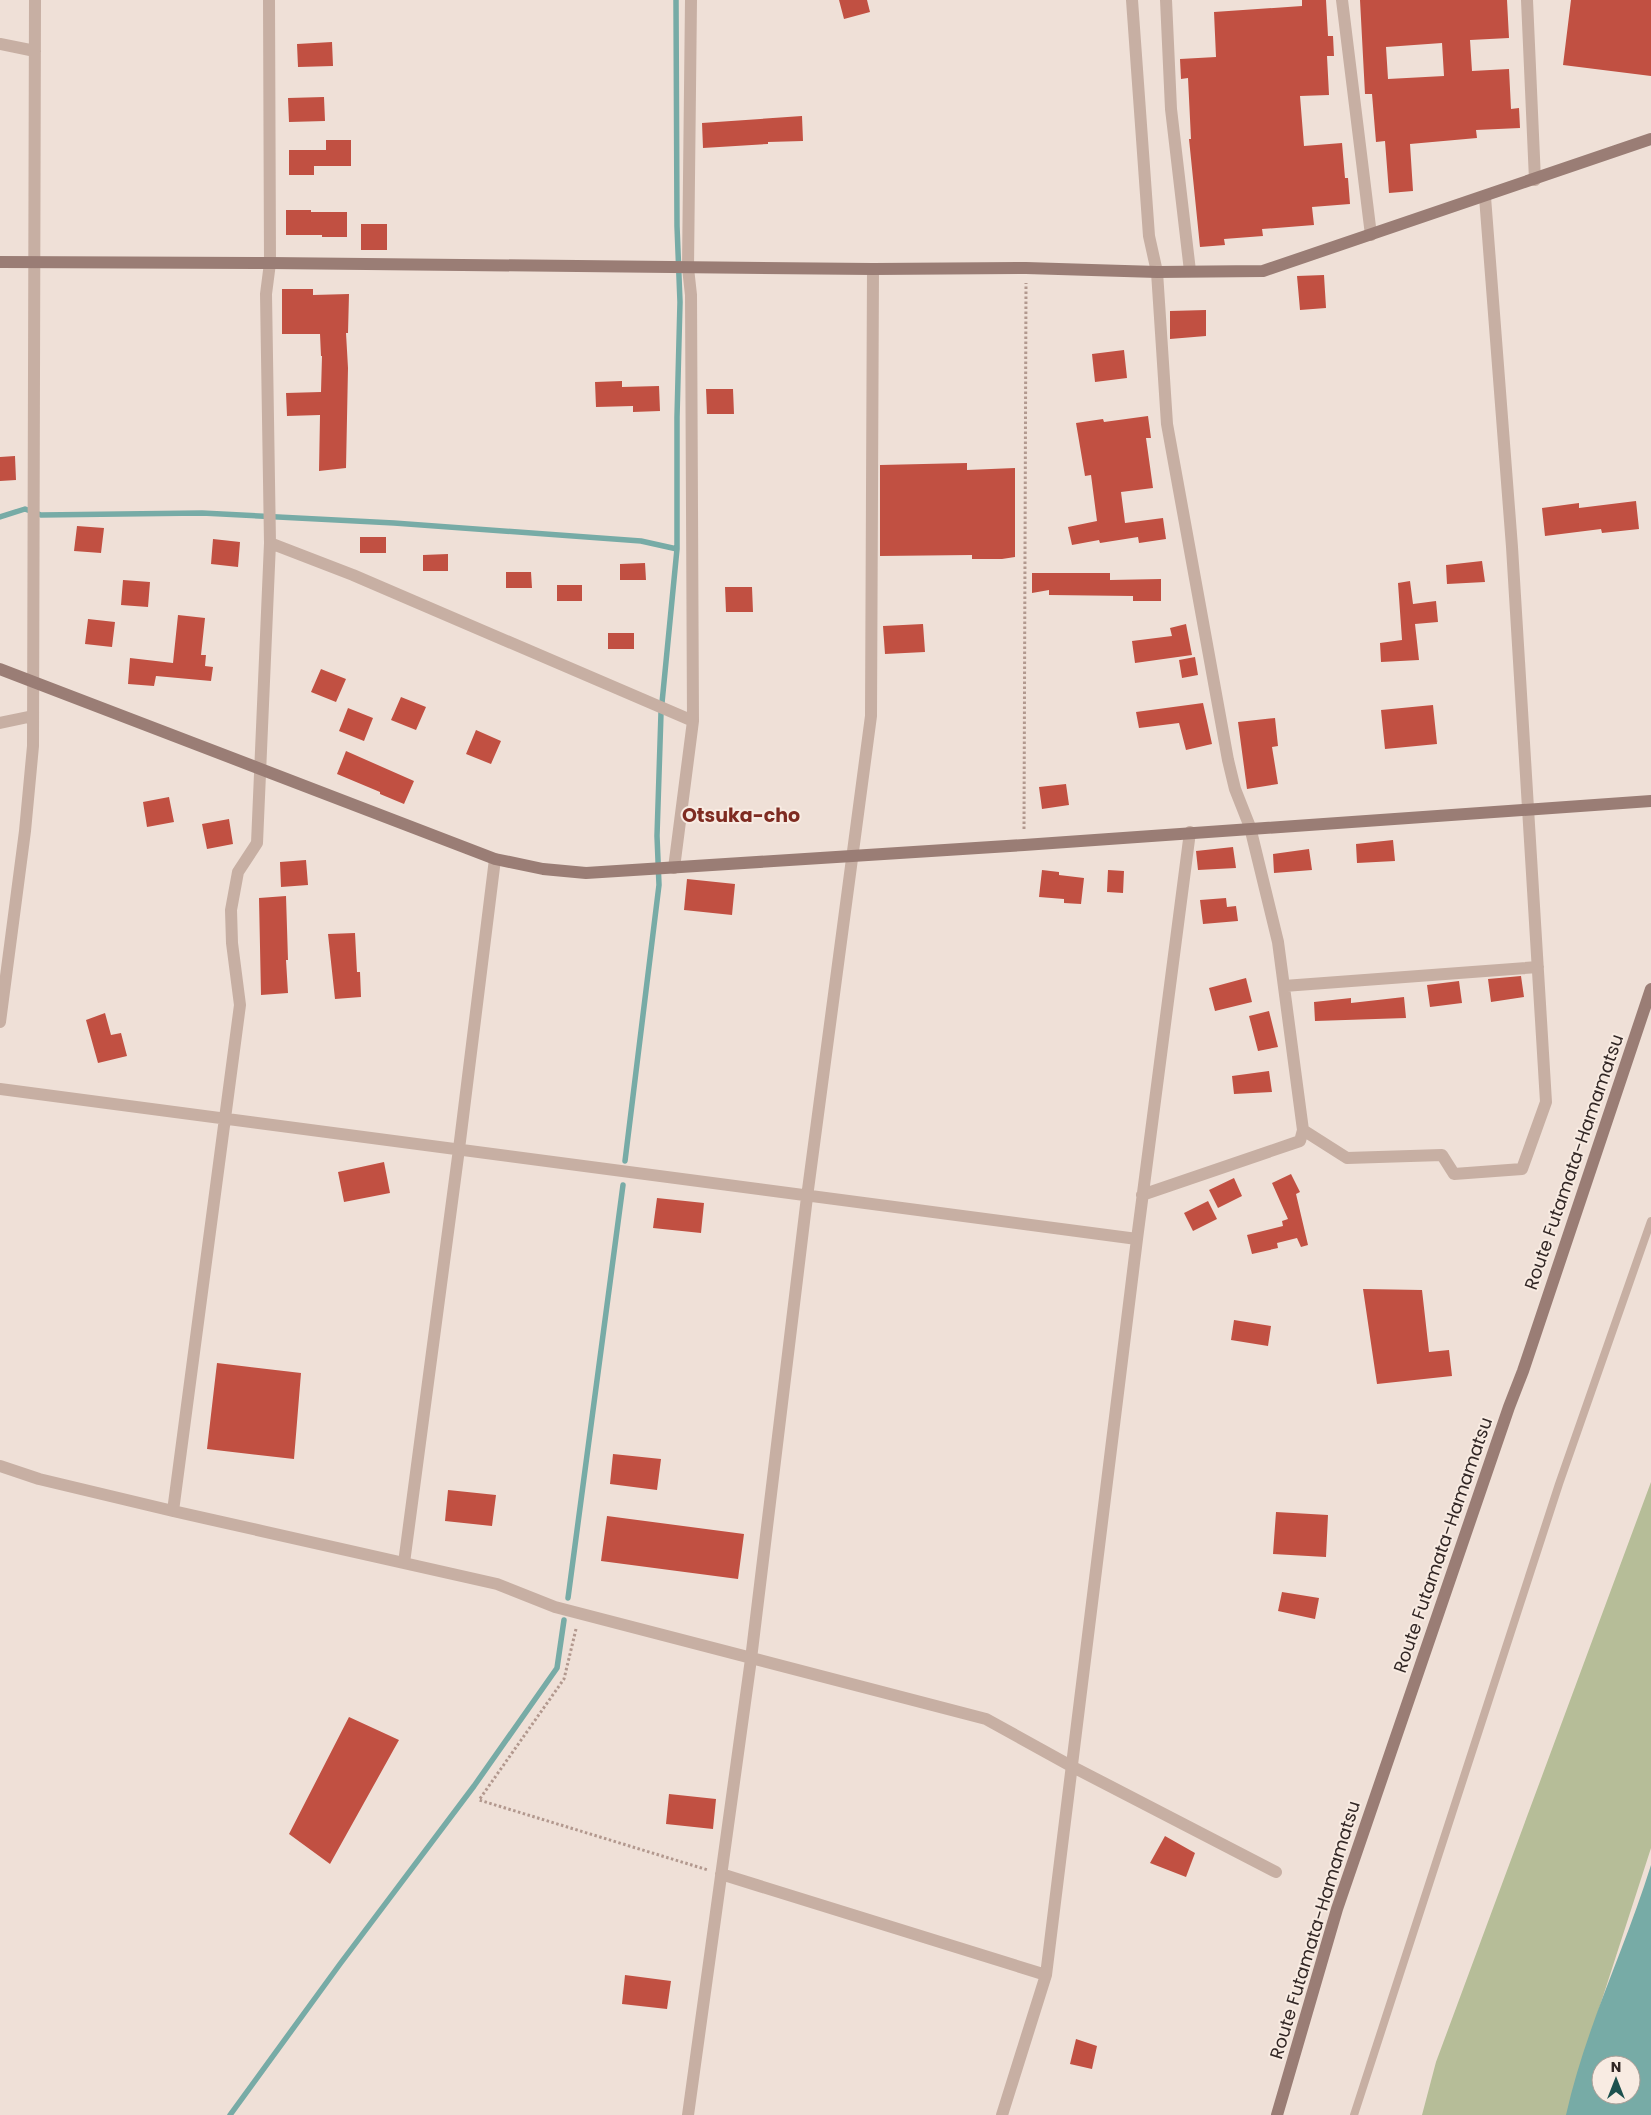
<svg xmlns="http://www.w3.org/2000/svg" width="1651" height="2115" font-family="Poppins,sans-serif">
	<style>
		.green { fill: #b6bd98 }
		.water { fill: #77aba6; fill-rule: evenodd }
		.lines { fill: none; stroke-linecap: round; stroke-linejoin: round }
		.stream { stroke: #77aba6; stroke-width: 5.5 }
		.building { fill: #c15042; fill-rule: evenodd }
		.path { stroke: #b2988e; stroke-width: 3; stroke-dasharray: 2.5 2.5; stroke-linecap: butt }
		.lane { stroke: #c7afa3; stroke-width: 8 }
		.street { stroke: #c7afa3; stroke-width: 12 }
		.secondary { stroke: #9a7d75; stroke-width: 12 }
		.labels { text-anchor: middle; stroke-width: 4; stroke-linejoin: round; paint-order: stroke }
		.street-label { font-size: 18px; fill: #322725; stroke: #f8ebe2 }
		.neighbourhood-label { font-size: 19px; font-weight: bold; fill: #7e2b21; stroke: #f8ebe2 }
	</style>
	<rect width="100%" height="100%" fill="#efe0d7"/>
	<path class="green" d="M 1651,1482 L 1651,1848 L 1597,2015 L 1570,2115 L 1422,2115 L 1436,2062 Z"/>
	<path class="water" d="M 1651,1865 L 1651,2115 L 1566,2115 C 1585,2029 1625,1949 1651,1865 ZM 1601,2065 L 1631,2065 L 1631,2095 L 1601,2095 Z"/>
	<g class="lines">
		<path class="stream" d="M 0,517 L 25,509 L 41,515 L 202,513 L 394,523 L 641,541 L 677,549
			M 625,1161 L 659,885 L 657,836 L 661,713 L 677,549 L 677,417 L 680,302 L 677,226 L 676,0
			M 568,1598 L 623,1185
			M 230,2115 L 340,1964 L 474,1786 L 557,1668 L 564,1620"/>
	</g>
	<path class="building" d="M 839,0 L 867,0 L 870,12 L 844,19 Z
		M 1302,0 L 1326,0 L 1328,36 L 1333,36 L 1334,56 L 1327,56 L 1329,95 L 1300,96 L 1304,146 L 1342,143 L 1345,178 L 1348,178 L 1350,204 L 1312,207 L 1314,225 L 1262,229 L 1263,236 L 1224,239 L 1225,245 L 1200,247 L 1189,139 L 1191,139 L 1188,78 L 1181,79 L 1180,59 L 1216,57 L 1214,12 L 1302,6 Z
		M 1360,0 L 1507,0 L 1509,38 L 1470,40 L 1472,71 L 1509,69 L 1511,109 L 1519,108 L 1520,128 L 1476,130 L 1477,138 L 1410,144 L 1413,191 L 1389,193 L 1385,141 L 1376,142 L 1372,94 L 1365,94 ZM 1442,43 L 1444,76 L 1388,79 L 1386,47 Z
		M 1571,0 L 1651,0 L 1651,76 L 1563,65 Z
		M 332,42 L 333,66 L 298,67 L 297,44 Z
		M 324,97 L 325,121 L 289,122 L 288,98 Z
		M 802,116 L 803,141 L 768,142 L 768,144 L 703,148 L 702,123 Z
		M 326,140 L 351,140 L 351,166 L 314,166 L 314,175 L 289,175 L 289,150 L 326,150 Z
		M 286,210 L 311,210 L 311,212 L 347,212 L 347,237 L 322,237 L 322,235 L 286,235 Z
		M 361,224 L 387,224 L 387,250 L 361,250 Z
		M 1324,275 L 1326,308 L 1300,310 L 1297,276 Z
		M 282,289 L 313,289 L 313,295 L 349,294 L 348,333 L 346,333 L 348,368 L 346,468 L 319,471 L 320,415 L 287,416 L 286,393 L 321,392 L 322,356 L 321,356 L 320,334 L 282,334 Z
		M 1206,310 L 1206,336 L 1170,339 L 1170,311 Z
		M 1124,350 L 1127,378 L 1095,382 L 1092,354 Z
		M 622,381 L 622,387 L 659,386 L 660,411 L 633,412 L 633,406 L 596,407 L 595,382 Z
		M 706,389 L 733,389 L 734,414 L 707,414 Z
		M 1148,416 L 1151,438 L 1146,438 L 1153,488 L 1121,492 L 1125,523 L 1163,518 L 1166,539 L 1139,543 L 1138,537 L 1100,543 L 1099,540 L 1072,545 L 1068,527 L 1097,521 L 1091,475 L 1085,476 L 1076,423 L 1103,419 L 1104,422 Z
		M 15,456 L 16,480 L 0,481 L 0,457 Z
		M 967,463 L 967,470 L 1015,468 L 1015,557 L 1002,559 L 972,559 L 972,555 L 880,556 L 880,465 Z
		M 1636,501 L 1639,529 L 1602,533 L 1601,529 L 1545,536 L 1542,508 L 1579,503 L 1579,508 Z
		M 77,526 L 104,528 L 101,553 L 74,551 Z
		M 360,537 L 386,537 L 386,553 L 360,553 Z
		M 213,539 L 240,542 L 238,567 L 211,564 Z
		M 448,554 L 448,571 L 423,571 L 423,555 Z
		M 1482,561 L 1485,582 L 1447,584 L 1446,565 Z
		M 645,563 L 646,580 L 620,580 L 620,564 Z
		M 506,572 L 531,572 L 532,588 L 506,588 Z
		M 1032,573 L 1110,573 L 1110,580 L 1161,579 L 1161,601 L 1133,601 L 1133,596 L 1049,595 L 1049,590 L 1032,593 Z
		M 123,580 L 150,582 L 148,607 L 121,605 Z
		M 1410,581 L 1413,604 L 1436,601 L 1438,622 L 1415,624 L 1419,660 L 1381,662 L 1380,643 L 1402,640 L 1398,583 Z
		M 557,585 L 582,585 L 582,601 L 557,601 Z
		M 725,587 L 752,587 L 753,612 L 726,612 Z
		M 178,615 L 205,618 L 201,655 L 206,655 L 205,666 L 213,667 L 211,681 L 156,676 L 154,686 L 128,684 L 130,658 L 173,663 Z
		M 88,619 L 115,622 L 112,647 L 85,644 Z
		M 923,624 L 925,652 L 885,654 L 883,626 Z
		M 1186,624 L 1192,655 L 1135,663 L 1132,641 L 1172,636 L 1170,628 Z
		M 608,633 L 634,633 L 634,649 L 608,649 Z
		M 1195,657 L 1198,675 L 1182,678 L 1179,660 Z
		M 321,669 L 346,679 L 336,702 L 311,692 Z
		M 401,697 L 426,707 L 416,730 L 391,720 Z
		M 1203,703 L 1212,744 L 1186,750 L 1179,723 L 1139,728 L 1136,712 Z
		M 1433,705 L 1437,744 L 1385,749 L 1381,710 Z
		M 348,708 L 373,718 L 364,741 L 339,731 Z
		M 1275,718 L 1278,746 L 1272,747 L 1278,784 L 1247,789 L 1238,722 Z
		M 476,730 L 501,741 L 491,764 L 466,754 Z
		M 346,751 L 414,781 L 404,804 L 380,794 L 380,792 L 337,774 Z
		M 1066,784 L 1069,805 L 1042,809 L 1039,787 Z
		M 169,797 L 174,822 L 147,827 L 143,802 Z
		M 229,819 L 233,844 L 207,849 L 202,824 Z
		M 1393,840 L 1395,861 L 1357,863 L 1356,844 Z
		M 1233,847 L 1236,868 L 1198,870 L 1196,851 Z
		M 1309,849 L 1312,870 L 1274,873 L 1273,854 Z
		M 306,860 L 308,885 L 281,887 L 280,862 Z
		M 1042,870 L 1059,872 L 1059,875 L 1084,878 L 1081,904 L 1064,903 L 1064,899 L 1039,897 Z
		M 1108,870 L 1124,871 L 1123,893 L 1107,892 Z
		M 687,879 L 735,884 L 732,915 L 684,910 Z
		M 286,896 L 288,960 L 286,960 L 288,993 L 261,995 L 259,898 Z
		M 1226,898 L 1227,907 L 1236,906 L 1238,921 L 1203,924 L 1200,900 Z
		M 355,933 L 357,972 L 360,972 L 361,997 L 335,999 L 328,934 Z
		M 1521,976 L 1524,997 L 1491,1002 L 1488,979 Z
		M 1246,978 L 1252,1002 L 1215,1011 L 1209,988 Z
		M 1459,981 L 1462,1003 L 1430,1007 L 1427,985 Z
		M 1404,997 L 1406,1018 L 1315,1021 L 1314,1002 L 1351,998 L 1351,1003 Z
		M 1269,1011 L 1278,1047 L 1258,1051 L 1249,1016 Z
		M 105,1013 L 111,1035 L 121,1033 L 127,1056 L 98,1063 L 86,1020 Z
		M 1269,1071 L 1272,1092 L 1234,1094 L 1232,1076 Z
		M 384,1162 L 390,1193 L 344,1202 L 338,1172 Z
		M 1291,1174 L 1300,1192 L 1296,1194 L 1308,1245 L 1301,1247 L 1297,1238 L 1277,1243 L 1278,1248 L 1252,1254 L 1247,1235 L 1283,1226 L 1282,1221 L 1288,1219 L 1272,1183 Z
		M 1234,1178 L 1242,1196 L 1218,1208 L 1209,1190 Z
		M 657,1198 L 704,1203 L 701,1233 L 653,1228 Z
		M 1208,1201 L 1217,1219 L 1193,1231 L 1184,1213 Z
		M 1363,1289 L 1422,1290 L 1429,1352 L 1449,1350 L 1452,1376 L 1377,1384 Z
		M 1234,1320 L 1271,1326 L 1268,1346 L 1231,1340 Z
		M 217,1363 L 301,1373 L 294,1459 L 207,1449 Z
		M 613,1454 L 661,1459 L 657,1490 L 610,1484 Z
		M 448,1490 L 496,1495 L 492,1526 L 445,1521 Z
		M 1276,1512 L 1328,1515 L 1326,1557 L 1273,1554 Z
		M 607,1516 L 744,1534 L 738,1579 L 601,1561 Z
		M 1282,1592 L 1319,1598 L 1315,1619 L 1278,1611 Z
		M 349,1717 L 399,1740 L 330,1864 L 289,1834 Z
		M 669,1794 L 716,1799 L 713,1829 L 666,1824 Z
		M 1165,1836 L 1195,1853 L 1186,1877 L 1150,1863 Z
		M 625,1975 L 671,1981 L 667,2009 L 622,2004 Z
		M 1076,2039 L 1097,2046 L 1092,2069 L 1070,2064 Z"/>
	<g class="lines">
		<path class="path" d="M 1024,829 L 1026,283
			M 576,1629 L 564,1679 L 479,1800 L 708,1870"/>
		<path class="lane" d="M 1354,2115 L 1559,1484 L 1651,1221"/>
		<path class="street" d="M 1132,0 L 1149,236 L 1157,272 L 1167,424 L 1228,760 L 1235,789 L 1250,827 L 1278,942 L 1303,1130 L 1300,1141 L 1142,1195
			M 1166,0 L 1171,109 L 1190,271
			M 1342,0 L 1371,235
			M 1527,0 L 1535,180
			M 0,44 L 35,51
			M 270,543 L 353,575 L 693,721
			M 0,723 L 33,716
			M 674,868 L 693,721 L 691,295 L 688,268 L 691,0
			M 1284,986 L 1538,967
			M 0,1022 L 25,831 L 33,746 L 35,0
			M 0,1089 C 379,1141 758,1190 1137,1239
			M 1303,1130 L 1347,1158 L 1442,1155 L 1454,1174 L 1522,1169 L 1546,1102 L 1512,547 L 1485,197
			M 0,1466 L 39,1479 L 173,1511 L 497,1584 L 555,1607 L 986,1719 L 1071,1766 L 1276,1872
			M 173,1511 L 240,1005 L 232,943 L 231,910 L 238,872 L 257,843 L 270,543 L 266,294 L 270,263 L 269,0
			M 404,1563 L 459,1149 L 495,859
			M 721,1874 L 1046,1975
			M 688,2115 L 751,1659 L 807,1197 L 871,716 L 873,269
			M 1002,2115 L 1046,1975 L 1137,1239 L 1190,832"/>
		<path class="secondary" d="M 0,262 L 270,263 L 873,269 L 1026,268 L 1157,272 L 1263,271 L 1651,139
			M 0,669 L 495,859 L 543,869 L 586,873 L 1024,845 L 1651,801
			M 1277,2115 L 1337,1909 L 1509,1407 L 1523,1371 L 1651,989"/>
	</g>
	<g class="labels">
		<g class="street-label">
			<text transform="translate(1574 1162) rotate(-71)" y="6">Route Futamata-Hamamatsu</text>
			<text transform="translate(1443 1545) rotate(-71)" y="6">Route Futamata-Hamamatsu</text>
			<text transform="translate(1315 1930) rotate(-73)" y="6">Route Futamata-Hamamatsu</text>
		</g>
		<g class="neighbourhood-label">
			<text x="741" y="822">Otsuka-cho</text>
		</g>
	</g>
	<g transform="translate(1616 2080)"><circle r="24" fill="#f8ebe2" stroke="#a99d96"/>
	<path d="M0-4L9 19L0 12L-9 19Z" fill="#1d514e"/>
	<text y="-8" font-size="14" font-weight="bold" text-anchor="middle" fill="#322725">N</text>
	</g>
</svg>
